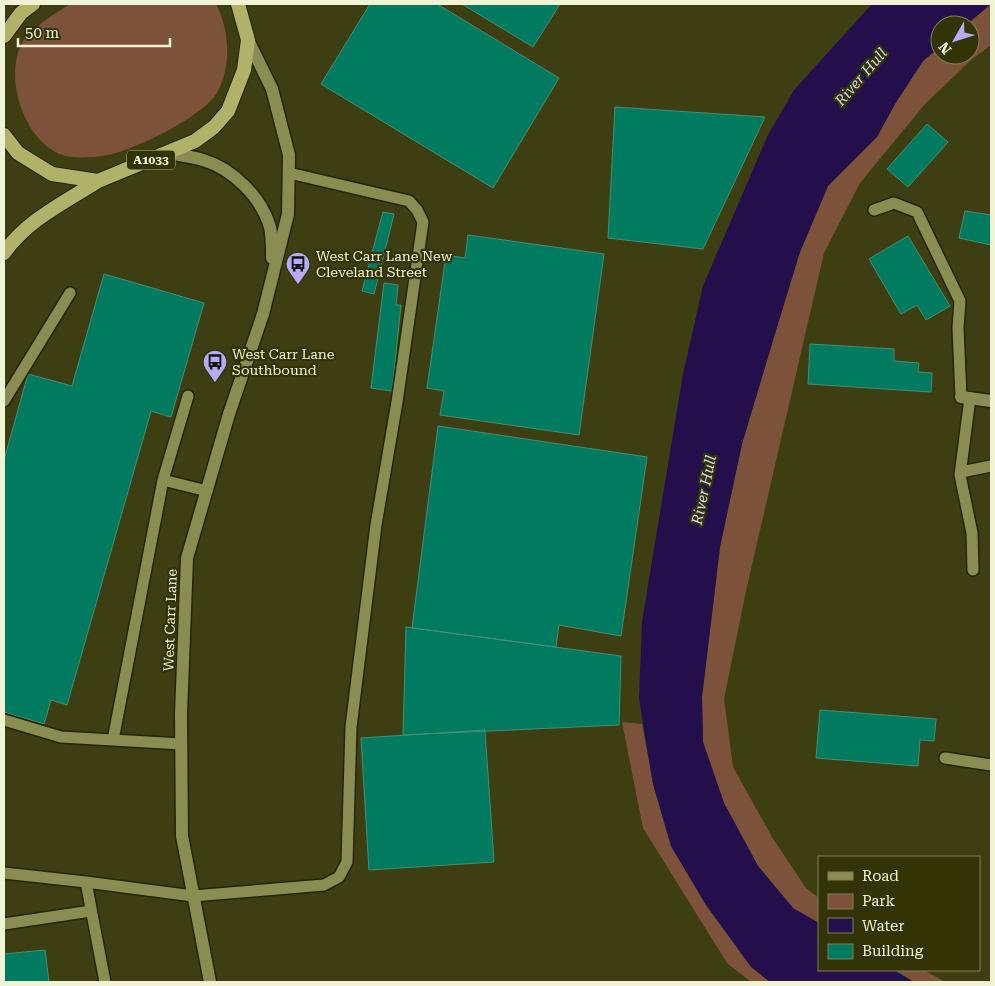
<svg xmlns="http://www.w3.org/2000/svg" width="995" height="986" font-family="'Roboto Serif',serif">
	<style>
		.green { fill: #7d523a }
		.water { fill: #220f4b }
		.building { fill: #007b60; stroke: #478e78 }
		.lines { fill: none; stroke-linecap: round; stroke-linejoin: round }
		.service-casing { stroke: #242506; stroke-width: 14 }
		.minor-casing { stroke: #242506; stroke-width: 15 }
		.tertiary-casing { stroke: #242506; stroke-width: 15 }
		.trunk-casing { stroke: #242506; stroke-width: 16 }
		.service { stroke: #8a8d52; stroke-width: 11 }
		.minor { stroke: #8a8d52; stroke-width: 12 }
		.tertiary { stroke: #8a8d52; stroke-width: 12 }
		.trunk { stroke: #b0b26a; stroke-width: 14 }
		.labels { text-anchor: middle; stroke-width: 4.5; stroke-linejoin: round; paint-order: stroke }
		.shield { fill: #333405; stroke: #b8ba97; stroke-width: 1 }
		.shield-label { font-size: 12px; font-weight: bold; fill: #f1f3d5 }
		.poi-label { font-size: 14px; fill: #f1f3d5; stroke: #333405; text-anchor: start }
		.street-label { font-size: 14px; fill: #f1f3d5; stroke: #333405 }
		.water-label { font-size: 15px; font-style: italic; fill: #d9d4fb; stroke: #333405 }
	</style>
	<rect width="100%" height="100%" fill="#3d3f12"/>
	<path class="green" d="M 70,4 L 216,4 C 229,29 232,65 218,91 C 206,115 138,148 112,154 C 100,157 83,158 71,157 C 25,151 0,73 25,38 C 36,25 56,13 70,4 Z
		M 991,4 L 991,45 L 971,60 L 925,104 L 860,183 L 824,253 L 746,591 L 724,699 L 733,767 L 772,837 L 806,888 L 819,898 L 819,924 L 793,908 L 758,866 L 724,803 L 703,742 L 702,697 L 720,547 L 742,444 L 777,327 L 800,252 L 828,186 L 877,137 L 895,104 L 923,61 L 940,47 L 940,55 L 970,55 L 970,25 L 966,25 Z
		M 622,722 L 642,724 L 653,784 L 671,846 L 706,905 L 751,966 L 770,982 L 751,982 L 727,963 L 643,828 Z
		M 894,970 L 924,970 L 945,982 L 914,982 Z"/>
	<path class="water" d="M 872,4 L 991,4 L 966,25 L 940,25 L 940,47 L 923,61 L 895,104 L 877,137 L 828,186 L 800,252 L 777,327 L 742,444 L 720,547 L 702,697 L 703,742 L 724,803 L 758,866 L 793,908 L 819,923 L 819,970 L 894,970 L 914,982 L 770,982 L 751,967 L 706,905 L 671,846 L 653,784 L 639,699 L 642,622 L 683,374 L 703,286 L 767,137 L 794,90 Z"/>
	<path class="building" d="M 370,4 L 437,4 L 559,78 L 493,188 L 321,84 Z
		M 462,4 L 560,4 L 533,47 Z
		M 615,107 L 765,117 L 703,249 L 608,238 Z
		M 927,124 L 948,142 L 908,187 L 887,169 Z
		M 965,211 L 991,215 L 991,245 L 959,238 Z
		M 383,212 L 394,214 L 374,294 L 362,291 Z
		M 468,235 L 604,254 L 579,435 L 440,415 L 444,391 L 427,388 L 446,255 L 465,258 Z
		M 908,236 L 950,306 L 926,320 L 917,305 L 901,314 L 869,259 Z
		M 104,274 L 204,303 L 171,417 L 151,411 L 67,705 L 51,700 L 44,724 L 4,712 L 4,460 L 28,374 L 72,386 Z
		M 384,283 L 398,285 L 396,305 L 401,305 L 392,391 L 371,388 Z
		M 810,344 L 894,349 L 894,361 L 919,363 L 918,372 L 932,373 L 931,392 L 808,384 Z
		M 438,426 L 647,457 L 621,636 L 559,625 L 556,647 L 412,628 Z
		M 406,627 L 621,656 L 619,725 L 403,735 Z
		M 820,710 L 936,719 L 934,741 L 920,740 L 918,766 L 816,758 Z
		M 485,730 L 494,862 L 369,870 L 361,738 Z
		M 45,950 L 49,982 L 4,982 L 4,954 Z"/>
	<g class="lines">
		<defs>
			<path id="service" d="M 874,210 L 894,203 L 917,212 L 960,301 L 958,328 L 961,397
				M 970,398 L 960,475 L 972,533 L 973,570
				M 4,401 L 70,293
				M 961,472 L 991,466
				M 163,480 L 207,491
				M 4,720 L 61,737 L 113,740
				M 181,744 L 113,740 L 163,480 L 188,396
				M 945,758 L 991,765
				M 4,873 L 86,882
				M 4,924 L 91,911
				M 105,982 L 86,882 L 193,896 L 324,885 L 339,877 L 347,862 L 351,727 L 376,525 L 397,402 L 423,222 L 417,210 L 409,201 L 289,173"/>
			<path id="minor" d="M 961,397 L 991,401"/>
			<path id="tertiary" d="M 168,153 C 180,156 192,156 203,160 C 233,169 261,197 270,227 C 272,236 272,248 272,258
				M 210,982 L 182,836 L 181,714 L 187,558 L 229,414 L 263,314 L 288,214 L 289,155 L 272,89 L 248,40"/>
			<path id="trunk" d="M 4,36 L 21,13 L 33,4
				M 4,135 L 18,153 L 52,174 L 98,181 L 195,141 L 214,127 L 228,111 L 244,70 L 248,40 L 238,4
				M 4,253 C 27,220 65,202 98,181"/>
		</defs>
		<use href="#service" class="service-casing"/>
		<use href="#minor" class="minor-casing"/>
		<use href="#tertiary" class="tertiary-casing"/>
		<use href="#trunk" class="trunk-casing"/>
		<use href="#service" class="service"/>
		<use href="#minor" class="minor"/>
		<use href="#tertiary" class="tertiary"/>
		<use href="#trunk" class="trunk"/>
	</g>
	<defs>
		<symbol id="bus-pin" viewBox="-11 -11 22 30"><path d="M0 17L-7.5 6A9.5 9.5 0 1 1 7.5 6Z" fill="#b7abf8" stroke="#333405"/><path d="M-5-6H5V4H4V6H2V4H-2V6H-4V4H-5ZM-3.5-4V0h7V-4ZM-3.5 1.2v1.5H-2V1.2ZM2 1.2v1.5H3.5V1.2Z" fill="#111"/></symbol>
	</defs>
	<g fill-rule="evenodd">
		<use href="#bus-pin" x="284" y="250" width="28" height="38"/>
		<use href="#bus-pin" x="201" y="348" width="28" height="38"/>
	</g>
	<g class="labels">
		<rect class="shield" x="127" y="150.5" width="48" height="19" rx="4"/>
		<g class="shield-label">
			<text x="151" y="164">A1033</text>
		</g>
		<g class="poi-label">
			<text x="316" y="261">West Carr Lane New<tspan x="316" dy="16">Cleveland Street</tspan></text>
			<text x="232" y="359">West Carr Lane<tspan x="232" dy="16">Southbound</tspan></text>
		</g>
		<g class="street-label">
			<text transform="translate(170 620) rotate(-88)" y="5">West Carr Lane</text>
		</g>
		<g class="water-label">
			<text transform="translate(861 77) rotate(-49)" y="5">River Hull</text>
			<text transform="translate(704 490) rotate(-78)" y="5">River Hull</text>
		</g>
	</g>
	<rect width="995" height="986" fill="none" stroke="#f1f3d5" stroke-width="10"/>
	<rect x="818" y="856" width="162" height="115" fill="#333405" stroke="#7f8058"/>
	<rect x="828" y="872" width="25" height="8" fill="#8a8d52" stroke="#7f8058"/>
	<text x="862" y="881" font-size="15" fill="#f1f3d5">Road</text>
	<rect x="828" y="894" width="25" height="15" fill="#7d523a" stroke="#7f8058"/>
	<text x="862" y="906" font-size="15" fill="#f1f3d5">Park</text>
	<rect x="828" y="918" width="25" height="15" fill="#220f4b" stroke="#7f8058"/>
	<text x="862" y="931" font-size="15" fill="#f1f3d5">Water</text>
	<rect x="828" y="944" width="25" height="15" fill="#007b60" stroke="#7f8058"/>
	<text x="862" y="956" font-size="15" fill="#f1f3d5">Building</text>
	<g transform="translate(955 40) rotate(231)"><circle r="24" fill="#333405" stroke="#7f8058"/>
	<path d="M0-4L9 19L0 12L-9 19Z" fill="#b7abf8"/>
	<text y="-8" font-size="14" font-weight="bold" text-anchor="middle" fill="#f1f3d5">N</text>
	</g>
	<path d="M18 38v8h152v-8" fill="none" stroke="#f1f3d5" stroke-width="2.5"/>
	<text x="25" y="38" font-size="15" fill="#f1f3d5" stroke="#333405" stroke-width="4" paint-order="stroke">50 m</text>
</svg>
